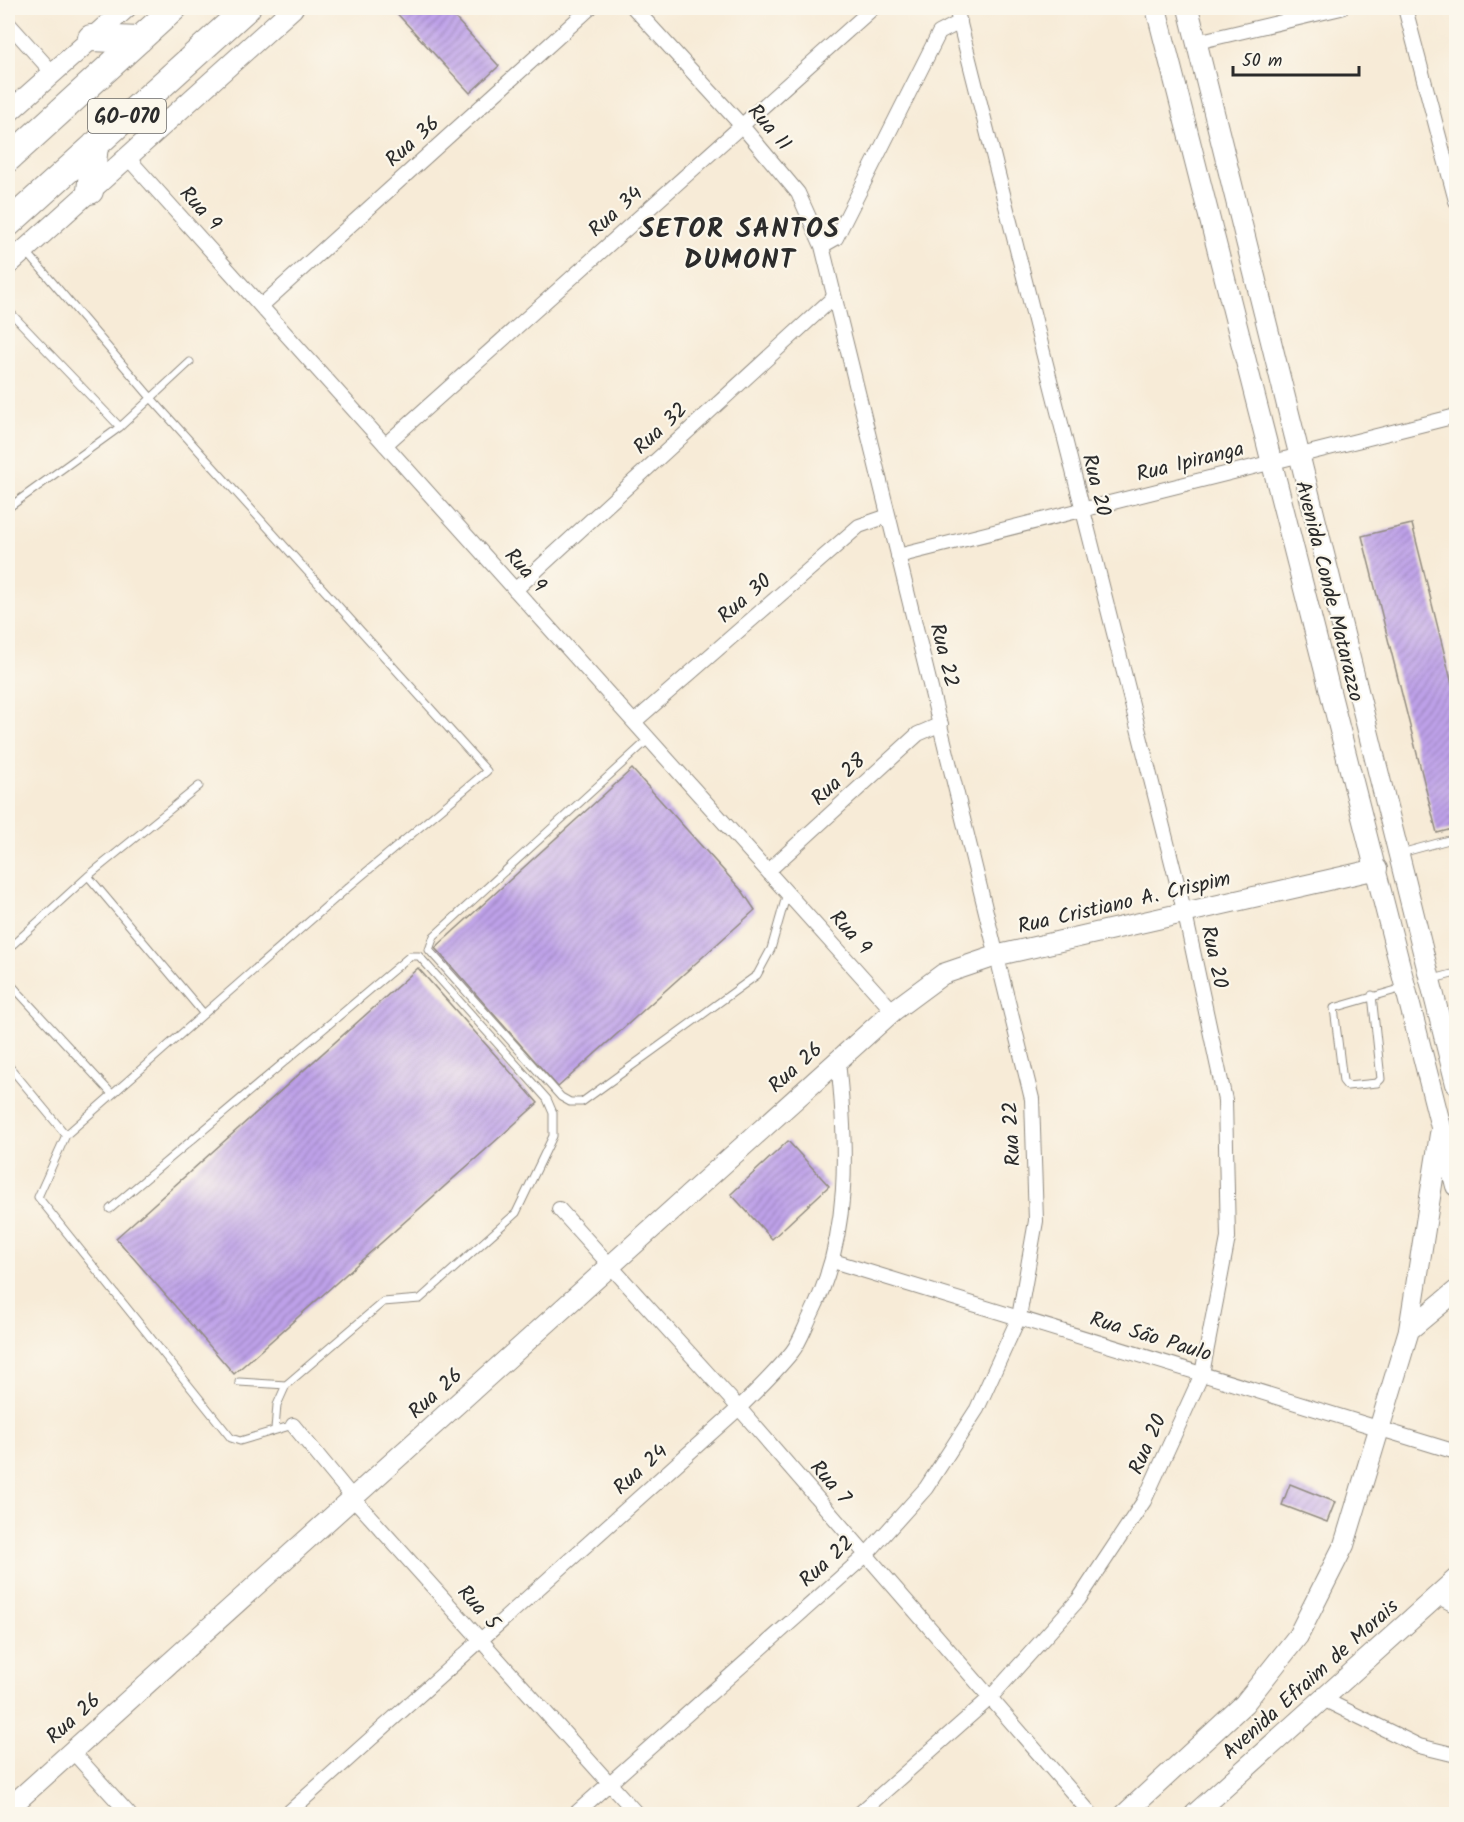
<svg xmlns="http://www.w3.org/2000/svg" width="1464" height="1822" font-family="Kalam,sans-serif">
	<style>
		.building { fill: url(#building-hatch) }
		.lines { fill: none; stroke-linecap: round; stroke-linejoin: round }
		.lane-casing { stroke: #918b81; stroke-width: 9 }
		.street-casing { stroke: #918b81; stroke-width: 16 }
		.secondary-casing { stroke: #918b81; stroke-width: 22 }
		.highway-casing { stroke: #918b81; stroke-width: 28 }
		.lane { stroke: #fff; stroke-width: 7 }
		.street { stroke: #fff; stroke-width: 14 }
		.secondary { stroke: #fff; stroke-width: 20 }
		.highway { stroke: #fff; stroke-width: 26 }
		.labels { text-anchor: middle; stroke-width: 4.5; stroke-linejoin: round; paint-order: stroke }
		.shield { fill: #fbf7ec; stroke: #696865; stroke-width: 1.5 }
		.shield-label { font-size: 20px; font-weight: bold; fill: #2b2b2b }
		.street-label { font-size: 21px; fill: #2b2b2b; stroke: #fbf7ec }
		.district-label { font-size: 27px; font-weight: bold; letter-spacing: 1.5px; fill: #2b2b2b; stroke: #fbf7ec }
	</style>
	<defs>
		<pattern id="building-hatch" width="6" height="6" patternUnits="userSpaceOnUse" patternTransform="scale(1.5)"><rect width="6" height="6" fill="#bea1e9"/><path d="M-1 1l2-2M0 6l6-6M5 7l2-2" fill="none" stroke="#9b83bd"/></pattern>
	</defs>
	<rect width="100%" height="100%" fill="#fbf7ec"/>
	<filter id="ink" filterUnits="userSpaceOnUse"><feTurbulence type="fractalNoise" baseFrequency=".0167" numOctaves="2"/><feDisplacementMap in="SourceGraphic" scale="12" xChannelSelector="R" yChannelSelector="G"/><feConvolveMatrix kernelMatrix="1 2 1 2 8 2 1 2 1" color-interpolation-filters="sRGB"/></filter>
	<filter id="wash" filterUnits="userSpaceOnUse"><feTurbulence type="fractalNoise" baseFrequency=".008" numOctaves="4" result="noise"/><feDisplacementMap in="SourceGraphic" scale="24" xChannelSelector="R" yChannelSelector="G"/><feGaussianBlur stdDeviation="1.35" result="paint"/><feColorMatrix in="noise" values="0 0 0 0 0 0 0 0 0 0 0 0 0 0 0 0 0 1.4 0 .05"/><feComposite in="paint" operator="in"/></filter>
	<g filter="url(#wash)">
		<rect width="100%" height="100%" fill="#f7ebd7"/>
		<g id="blocks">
			<path class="building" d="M 392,8 L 446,8 L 499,66 L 470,93 Z
				M 1412,524 L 1456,700 L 1456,828 L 1437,833 L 1362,536 Z
				M 632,769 L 743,892 L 755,910 L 558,1087 L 435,948 Z
				M 418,968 L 538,1103 L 234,1374 L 116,1238 Z
				M 788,1141 L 829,1186 L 772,1239 L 731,1194 Z
				M 1290,1484 L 1335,1502 L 1327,1522 L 1282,1505 Z"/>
		</g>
	</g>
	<g filter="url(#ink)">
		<use href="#blocks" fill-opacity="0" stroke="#918b81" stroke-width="1.5"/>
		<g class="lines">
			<defs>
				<path id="lane" d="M 26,251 L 152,399 L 487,771 L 353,883 L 66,1135 L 38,1197 L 231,1438 L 240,1441 L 293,1425
					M 8,310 L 120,427
					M 8,508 L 120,427 L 190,362
					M 649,739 L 434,936 L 429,950 L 561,1097 L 570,1102 L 582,1102 L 757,975 L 771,949 L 787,893
					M 199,786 L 88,876 L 204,1014
					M 1401,853 L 1456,838
					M 8,949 L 88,876
					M 1433,979 L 1456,973
					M 8,981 L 112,1094
					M 1372,995 L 1381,1079 L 1377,1083 L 1347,1086 L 1343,1081 L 1334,1008 L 1403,988
					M 8,1065 L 66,1135
					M 110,1209 L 410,956 L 419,956 L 547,1099 L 553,1113 L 553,1136 L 516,1213 L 420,1299 L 383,1302 L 286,1385 L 277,1405 L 275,1429
					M 239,1382 L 286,1385"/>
				<path id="street" d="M 1405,8 L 1456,201
					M 8,23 L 52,72
					M 1197,42 L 1341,8
					M 127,157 L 893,1011
					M 822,246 L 836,238 L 939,33 L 960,22
					M 261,306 L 590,8
					M 385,445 L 873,8
					M 898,556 L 1456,416
					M 515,590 L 833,298
					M 634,722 L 859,526 L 888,516
					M 768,871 L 918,734 L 941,724
					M 559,1209 L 739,1408 L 1091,1814
					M 833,1261 L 1456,1452
					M 293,1425 L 353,1498 L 637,1814
					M 1437,1596 L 1456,1606
					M 1323,1699 L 1419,1746 L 1456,1755
					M 72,1751 L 129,1814
					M 287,1814 L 739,1408 C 757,1390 776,1372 792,1352 C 800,1342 805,1327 811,1315 C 851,1235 847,1148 838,1061
					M 575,1814 L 866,1555 L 926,1488 L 977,1409 L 1019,1317 L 1036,1221 L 1032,1099 L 822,246 L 798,193 L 742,126 L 634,8
					M 859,1814 L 990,1698 L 1079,1599 L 1144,1501 L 1202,1374 L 1228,1238 L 1225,1100 L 1185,914 L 956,8"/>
				<path id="secondary" d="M 1156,8 L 1456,1186
					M 1188,8 L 1456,1084
					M 8,113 L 126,8
					M 8,265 L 293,8
					M 1409,1330 L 1456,1291
					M 8,1809 L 893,1011 L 943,974 L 999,955 L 1377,869
					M 1125,1814 L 1244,1704 L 1298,1636 L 1344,1545 L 1409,1330 L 1440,1134
					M 1195,1814 L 1456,1579"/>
				<path id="highway" d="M 91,38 L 139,40
					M 8,159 L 174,8
					M 90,191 L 95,145
					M 8,224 L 247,8"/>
			</defs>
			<use href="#lane" class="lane-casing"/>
			<use href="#street" class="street-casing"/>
			<use href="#secondary" class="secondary-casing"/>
			<use href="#highway" class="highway-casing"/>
			<use href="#lane" class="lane"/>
			<use href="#street" class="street"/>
			<use href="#secondary" class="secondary"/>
			<use href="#highway" class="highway"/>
		</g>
	</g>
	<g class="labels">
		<rect class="shield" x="88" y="99" width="78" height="34" rx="4.5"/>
		<g class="shield-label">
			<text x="127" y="123">GO-070</text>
		</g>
		<g class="street-label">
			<text transform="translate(770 127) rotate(49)" y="7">Rua 11</text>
			<text transform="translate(412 141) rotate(-42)" y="7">Rua 36</text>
			<text transform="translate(201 208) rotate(48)" y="7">Rua 9</text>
			<text transform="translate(615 211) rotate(-42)" y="7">Rua 34</text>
			<text transform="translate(660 428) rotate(-43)" y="7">Rua 32</text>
			<text transform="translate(1190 461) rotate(-14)" y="7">Rua Ipiranga</text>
			<text transform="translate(1097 485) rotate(76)" y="7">Rua 20</text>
			<text transform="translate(526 570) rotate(48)" y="7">Rua 9</text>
			<text transform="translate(1330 591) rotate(76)" y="7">Avenida Conde Matarazzo</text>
			<text transform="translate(744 598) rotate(-41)" y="7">Rua 30</text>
			<text transform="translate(945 655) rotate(76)" y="7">Rua 22</text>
			<text transform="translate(838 779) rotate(-43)" y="7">Rua 28</text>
			<text transform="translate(1124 902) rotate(-13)" y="7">Rua Cristiano A. Crispim</text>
			<text transform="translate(851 932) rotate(48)" y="7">Rua 9</text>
			<text transform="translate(1215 957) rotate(78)" y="7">Rua 20</text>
			<text transform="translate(795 1067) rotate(-42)" y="7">Rua 26</text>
			<text transform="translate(1011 1134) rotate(-93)" y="7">Rua 22</text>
			<text transform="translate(1151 1336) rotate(17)" y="7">Rua São Paulo</text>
			<text transform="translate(435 1393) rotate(-42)" y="7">Rua 26</text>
			<text transform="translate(1147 1444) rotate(-66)" y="7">Rua 20</text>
			<text transform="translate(640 1469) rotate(-42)" y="7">Rua 24</text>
			<text transform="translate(831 1482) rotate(49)" y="7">Rua 7</text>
			<text transform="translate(826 1561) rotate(-42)" y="7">Rua 22</text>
			<text transform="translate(479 1607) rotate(48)" y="7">Rua 5</text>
			<text transform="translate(1310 1679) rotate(-42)" y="7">Avenida Efraim de Morais</text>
			<text transform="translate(73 1718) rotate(-42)" y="7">Rua 26</text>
		</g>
		<g class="district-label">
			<text x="740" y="237">SETOR SANTOS<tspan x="740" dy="31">DUMONT</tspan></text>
		</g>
	</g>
	<rect width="1464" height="1822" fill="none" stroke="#fbf7ec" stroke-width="30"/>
	<path d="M1233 66v9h126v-9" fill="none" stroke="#2b2b2b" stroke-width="3"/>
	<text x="1242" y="66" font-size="18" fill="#2b2b2b" stroke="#fbf7ec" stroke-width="4.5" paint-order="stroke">50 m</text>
</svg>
